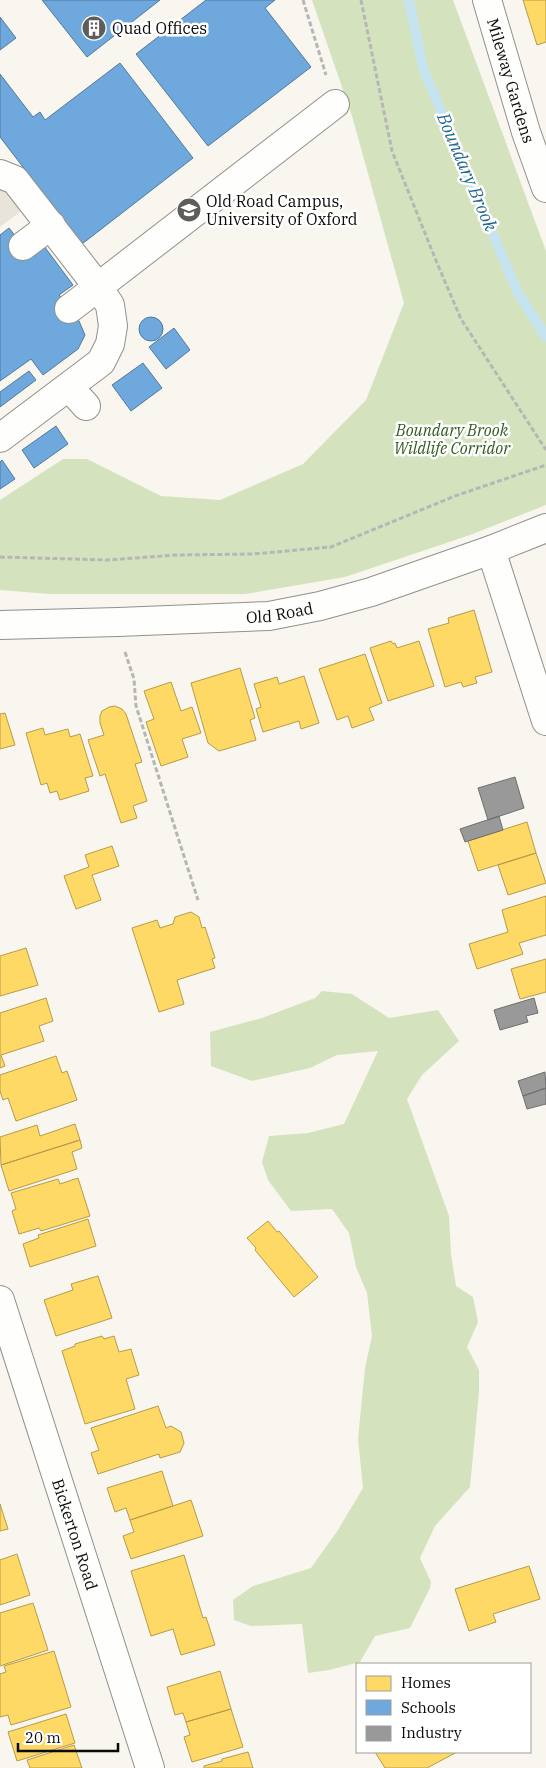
<svg xmlns="http://www.w3.org/2000/svg" width="546" height="1768" font-family="'IBM Plex Serif',serif">
	<style>
		.forest { fill: #d4e3be }
		.plaza { fill: #e8e4da }
		.homes { fill: #ffd966; stroke: #b69b4a }
		.schools { fill: #6fa8dc; stroke: #51799d }
		.industry { fill: #999; stroke: #6e6e6e }
		.lines { fill: none; stroke-linecap: round; stroke-linejoin: round }
		.stream { stroke: #c6e4f0; stroke-width: 10 }
		.minor-casing { stroke: #91908d; stroke-width: 30 }
		.path { stroke: #b7b6b5; stroke-width: 3; stroke-dasharray: 5 2.5; stroke-linecap: butt }
		.minor { stroke: #fefefc; stroke-width: 28 }
		.labels { text-anchor: middle; stroke-width: 5; stroke-linejoin: round; paint-order: stroke }
		.poi-label { font-size: 16px; fill: #0a0a0a; stroke: #fff; text-anchor: start }
		.street-label { font-size: 16px; fill: #0a0a0a; stroke: #fff }
		.park-label { font-size: 16px; font-style: italic; fill: #305c20; stroke: #fff }
		.water-label { font-size: 18px; font-style: italic; fill: #1e6691; stroke: #fff }
	</style>
	<rect width="100%" height="100%" fill="#f8f6ee"/>
	<path class="forest" d="M 312,0 L 453,0 L 546,251 L 546,505 L 470,535 L 345,577 L 245,594 L 49,594 L 0,590 L 0,500 L 63,459 L 87,459 L 161,496 L 220,500 L 303,464 L 366,400 L 404,303 L 352,116 Z
		M 322,991 L 352,994 L 389,1018 L 438,1010 L 459,1041 L 422,1075 L 407,1099 L 449,1216 L 451,1254 L 456,1286 L 473,1297 L 478,1322 L 467,1347 L 479,1370 L 479,1392 L 470,1487 L 435,1526 L 420,1558 L 431,1582 L 430,1588 L 410,1628 L 375,1636 L 360,1662 L 329,1670 L 308,1673 L 302,1624 L 251,1626 L 234,1620 L 233,1600 L 253,1586 L 311,1568 L 338,1530 L 363,1488 L 358,1439 L 365,1368 L 372,1336 L 367,1293 L 356,1267 L 349,1233 L 332,1209 L 291,1211 L 268,1180 L 262,1162 L 269,1136 L 308,1133 L 344,1124 L 378,1051 L 337,1055 L 310,1068 L 252,1081 L 211,1066 L 210,1032 L 262,1018 L 315,998 Z"/>
	<path class="plaza" d="M 0,174 L 33,202 L 0,227 Z"/>
	<path class="homes" d="M 523,0 L 546,0 L 546,42 L 537,45 Z
		M 474,610 L 492,672 L 475,677 L 477,683 L 463,687 L 461,682 L 445,687 L 428,629 L 449,623 L 448,618 Z
		M 391,641 L 393,644 L 395,643 L 397,648 L 419,641 L 434,686 L 388,701 L 370,648 Z
		M 365,654 L 382,703 L 369,708 L 374,720 L 352,728 L 348,716 L 337,720 L 319,669 Z
		M 240,668 L 255,718 L 250,720 L 256,740 L 219,751 L 208,743 L 191,683 Z
		M 304,676 L 319,723 L 301,729 L 299,721 L 263,732 L 256,709 L 261,707 L 254,684 L 277,677 L 279,684 Z
		M 171,682 L 181,711 L 192,707 L 201,733 L 182,739 L 188,757 L 161,766 L 146,722 L 154,719 L 144,691 Z
		M 115,706 L 122,709 L 126,714 L 142,762 L 135,764 L 147,801 L 133,806 L 137,818 L 121,823 L 105,774 L 100,776 L 88,740 L 104,735 L 100,723 L 100,716 L 102,711 L 109,707 Z
		M 5,713 L 15,745 L 0,749 L 0,714 Z
		M 43,728 L 45,735 L 68,729 L 70,737 L 80,734 L 93,776 L 85,778 L 89,791 L 60,800 L 57,791 L 50,793 L 47,783 L 41,785 L 26,733 Z
		M 527,822 L 536,853 L 478,871 L 468,841 Z
		M 112,846 L 119,866 L 92,875 L 101,900 L 76,909 L 64,876 L 89,867 L 85,855 Z
		M 536,853 L 546,883 L 508,895 L 498,865 Z
		M 546,896 L 546,935 L 519,943 L 523,954 L 477,969 L 469,944 L 508,932 L 502,910 Z
		M 191,912 L 199,917 L 202,928 L 205,927 L 215,958 L 212,959 L 215,968 L 177,980 L 184,1004 L 159,1012 L 132,928 L 157,920 L 160,928 L 173,924 L 175,917 Z
		M 26,948 L 38,985 L 0,996 L 0,956 Z
		M 546,959 L 546,992 L 520,999 L 511,969 Z
		M 46,998 L 53,1021 L 39,1026 L 44,1041 L 1,1055 L 5,1066 L 0,1068 L 0,1013 Z
		M 56,1056 L 62,1073 L 67,1071 L 77,1100 L 16,1121 L 8,1098 L 3,1100 L 0,1091 L 0,1075 Z
		M 75,1124 L 80,1140 L 1,1165 L 0,1137 L 37,1125 L 40,1136 Z
		M 80,1140 L 82,1148 L 72,1152 L 77,1169 L 9,1191 L 1,1165 Z
		M 78,1178 L 90,1216 L 41,1231 L 39,1228 L 19,1234 L 12,1211 L 16,1209 L 11,1193 L 58,1179 L 60,1184 Z
		M 88,1219 L 96,1246 L 30,1267 L 23,1244 L 39,1238 L 38,1235 Z
		M 268,1221 L 277,1232 L 279,1231 L 318,1277 L 294,1297 L 255,1250 L 256,1248 L 247,1238 Z
		M 98,1276 L 112,1318 L 56,1336 L 44,1300 L 73,1290 L 71,1284 Z
		M 102,1336 L 104,1339 L 114,1336 L 119,1352 L 131,1349 L 139,1375 L 126,1379 L 135,1409 L 85,1424 L 62,1351 L 75,1346 L 75,1344 Z
		M 158,1406 L 166,1428 L 171,1426 L 181,1432 L 184,1443 L 180,1452 L 160,1458 L 159,1454 L 98,1474 L 91,1453 L 99,1450 L 91,1428 Z
		M 162,1471 L 173,1506 L 130,1520 L 126,1508 L 115,1512 L 107,1488 Z
		M 191,1500 L 203,1536 L 131,1559 L 123,1536 L 134,1532 L 130,1520 Z
		M 0,1504 L 8,1529 L 0,1531 Z
		M 17,1554 L 30,1595 L 0,1605 L 0,1560 Z
		M 184,1555 L 203,1618 L 206,1617 L 215,1645 L 181,1655 L 173,1629 L 151,1636 L 131,1571 Z
		M 529,1566 L 540,1599 L 493,1614 L 496,1622 L 469,1631 L 455,1589 Z
		M 33,1603 L 48,1650 L 0,1666 L 0,1613 Z
		M 54,1651 L 71,1707 L 11,1725 L 8,1715 L 0,1717 L 0,1674 L 6,1672 L 4,1666 Z
		M 220,1671 L 231,1709 L 186,1722 L 183,1713 L 175,1715 L 167,1687 Z
		M 231,1709 L 243,1747 L 192,1762 L 184,1737 L 190,1735 L 186,1722 Z
		M 66,1714 L 75,1743 L 17,1761 L 8,1732 Z
		M 74,1745 L 82,1768 L 30,1768 L 27,1760 Z
		M 248,1752 L 253,1768 L 204,1768 L 204,1766 L 222,1761 L 222,1759 Z
		M 375,1752 L 457,1752 L 427,1768 L 385,1768 Z"/>
	<path class="schools" d="M 42,0 L 160,0 L 87,57 Z
		M 206,0 L 275,0 L 265,8 L 311,67 L 208,146 L 136,54 Z
		M 0,17 L 16,38 L 0,50 Z
		M 120,63 L 193,158 L 82,244 L 0,137 L 0,74 L 33,117 L 40,112 L 45,120 Z
		M 9,228 L 31,256 L 44,246 L 73,285 L 59,295 L 79,321 L 85,335 L 78,349 L 43,375 L 31,359 L 0,381 L 0,235 Z
		M139 329a12 12 0 1 1 24 0a12 12 0 1 1-24 0Z
		M 174,328 L 190,350 L 166,369 L 149,347 Z
		M 143,363 L 162,388 L 131,411 L 112,385 Z
		M 29,371 L 36,380 L 0,407 L 0,392 Z
		M 56,426 L 68,444 L 34,468 L 22,450 Z
		M 2,460 L 15,479 L 0,489 L 0,462 Z"/>
	<path class="industry" d="M 515,777 L 524,808 L 488,820 L 478,788 Z
		M 499,816 L 503,830 L 465,842 L 460,829 Z
		M 534,998 L 538,1013 L 526,1016 L 528,1022 L 500,1030 L 494,1010 Z
		M 545,1072 L 546,1088 L 523,1096 L 518,1081 Z
		M 546,1088 L 546,1104 L 527,1109 L 523,1096 Z"/>
	<g class="lines">
		<path class="stream" d="M 409,0 L 423,68 L 517,291 L 546,337"/>
		<defs>
			<g id="minor">
				<path id="s1" d="M 487,0 L 526,132 L 546,188"/>
				<path d="M 0,174 L 15,180 L 98,287 L 69,309"/>
				<path d="M 23,246 L 51,225"/>
				<path d="M 69,387 L 86,406"/>
				<path d="M 0,438 L 101,362 L 110,344 L 113,326 L 110,305 L 98,287 L 335,104"/>
				<path d="M 491,550 L 546,721"/>
				<path id="s2" d="M 0,625 L 118,622 L 269,616 L 320,606 L 371,592 L 491,550 L 546,528"/>
				<path id="s3" d="M 0,1300 L 150,1768"/>
			</g>
		</defs>
		<use href="#minor" class="minor-casing"/>
		<path class="path" d="M 303,0 L 326,75
			M 361,0 L 392,151 L 437,263 L 461,319 L 546,450
			M 0,557 L 108,560 L 176,555 L 253,554 L 331,547 L 455,496 L 546,465
			M 125,652 L 134,679 L 136,706 L 198,900"/>
		<use href="#minor" class="minor"/>
	</g>
	<defs>
		<symbol id="building-disc" viewBox="-11 -11 22 22"><circle r="9.5" fill="#5d5d5a" stroke="#fff"/><path d="M-4-6H4V6H1V3H-1V6H-4ZM-2.5-4.3h1.7v1.8h-1.7ZM.8-4.3h1.7v1.8H.8ZM-2.5-1h1.7V.8h-1.7ZM.8-1h1.7V.8H.8Z" fill="#fff"/></symbol>
		<symbol id="university-disc" viewBox="-11 -11 22 22"><circle r="9.5" fill="#5d5d5a" stroke="#fff"/><path d="M0-5L7-2L0 1L-7-2ZM-4 1L0 2.5L4 1V4Q0 6-4 4Z" fill="#fff"/></symbol>
	</defs>
	<g fill-rule="evenodd">
		<use href="#building-disc" x="80" y="14" width="28" height="28"/>
		<use href="#university-disc" x="175" y="196" width="28" height="28"/>
	</g>
	<g class="labels">
		<g class="poi-label">
			<text x="112" y="34">Quad Offices</text>
			<text x="206" y="207">Old Road Campus,<tspan x="206" dy="18">University of Oxford</tspan></text>
		</g>
		<g class="street-label">
			<text dy="6" stroke="none"><textPath href="#s1" startOffset="84">Mileway Gardens</textPath></text>
			<text dy="6" stroke="none"><textPath href="#s2" startOffset="280">Old Road</textPath></text>
			<text dy="6" stroke="none"><textPath href="#s3" startOffset="246">Bickerton Road</textPath></text>
		</g>
		<g class="park-label">
			<text x="452" y="436">Boundary Brook<tspan x="452" dy="18">Wildlife Corridor</tspan></text>
		</g>
		<g class="water-label">
			<text transform="translate(467 172) rotate(67)" y="6">Boundary Brook</text>
		</g>
	</g>
	<rect x="356" y="1663" width="175" height="90" fill="#ffffff" stroke="#9d9d9d"/>
	<rect x="366" y="1676" width="25" height="15" fill="#ffd966" stroke="#9d9d9d"/>
	<text x="401" y="1688" font-size="15" fill="#0a0a0a">Homes</text>
	<rect x="366" y="1700" width="25" height="15" fill="#6fa8dc" stroke="#9d9d9d"/>
	<text x="401" y="1713" font-size="15" fill="#0a0a0a">Schools</text>
	<rect x="366" y="1726" width="25" height="15" fill="#999999" stroke="#9d9d9d"/>
	<text x="401" y="1738" font-size="15" fill="#0a0a0a">Industry</text>
	<path d="M18 1743v8h100v-8" fill="none" stroke="#0a0a0a" stroke-width="2.5"/>
	<text x="25" y="1743" font-size="15" fill="#0a0a0a" stroke="#ffffff" stroke-width="4" paint-order="stroke">20 m</text>
</svg>
